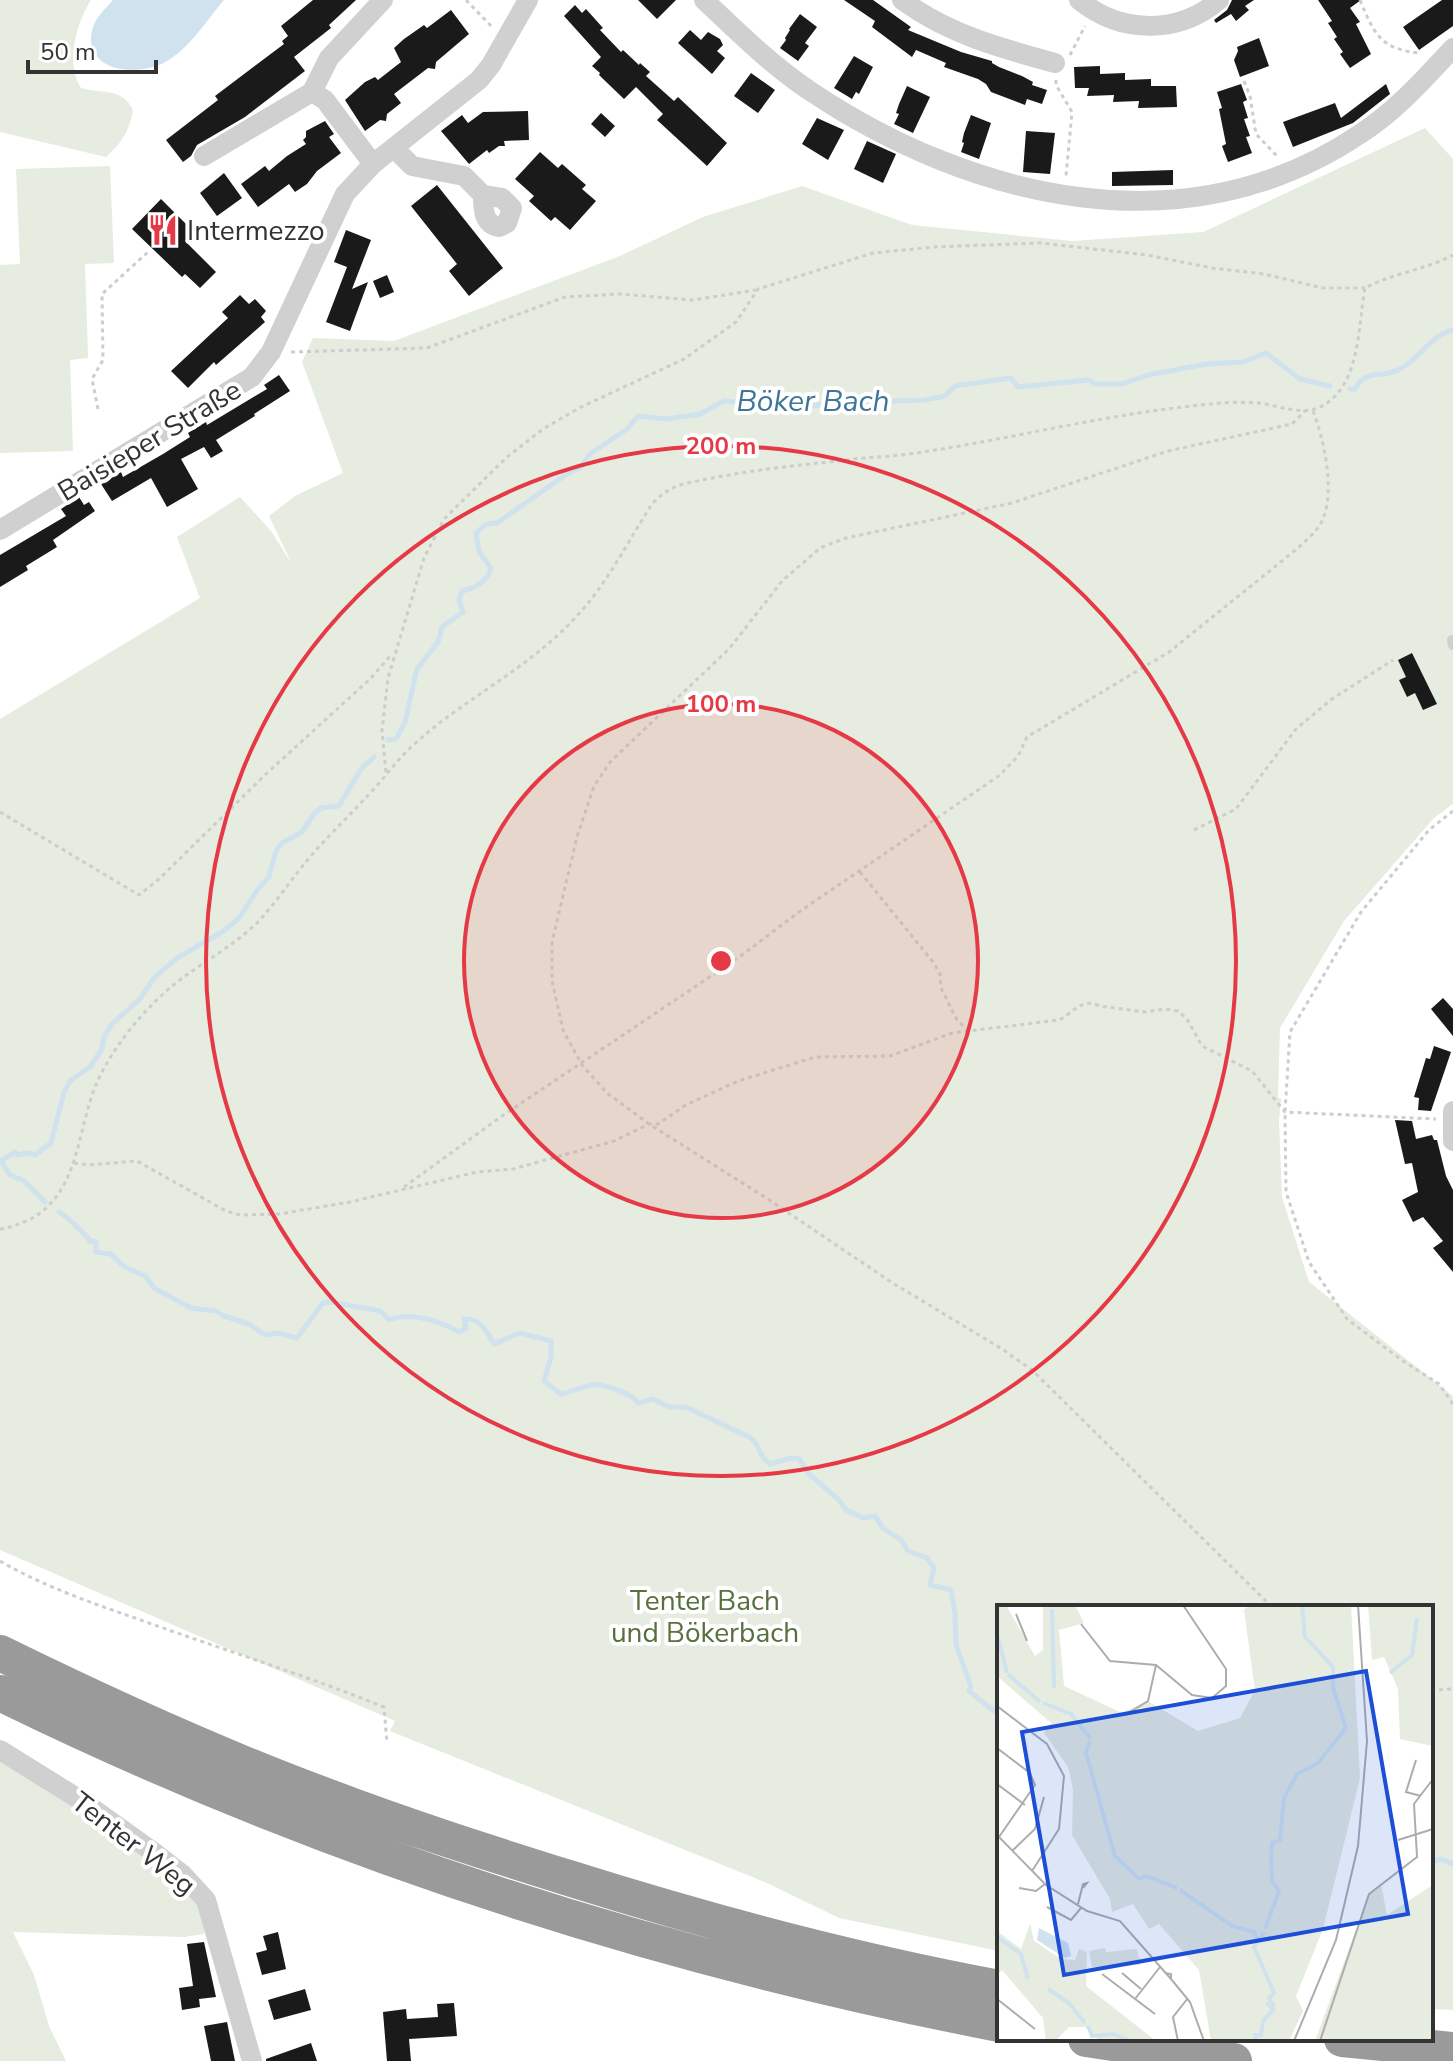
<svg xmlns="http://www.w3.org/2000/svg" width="1453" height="2061" font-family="'Nunito Sans',sans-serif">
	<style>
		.green { fill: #e6ecdf }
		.water { fill: #cfe2ee }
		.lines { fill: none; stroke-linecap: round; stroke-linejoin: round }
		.stream { stroke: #cfe2ee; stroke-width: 5 }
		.building { fill: #1a1a1a }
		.path { stroke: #cdcdcd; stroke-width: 3; stroke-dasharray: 4 4; stroke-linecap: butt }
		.service { stroke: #d0d0d0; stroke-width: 10 }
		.minor { stroke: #d0d0d0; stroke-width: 20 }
		.motorway { stroke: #9a9a9a; stroke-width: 36 }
		.ring { fill: none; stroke: #e63946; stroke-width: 4 }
		.labels { text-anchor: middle; stroke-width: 8; stroke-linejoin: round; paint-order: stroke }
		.poi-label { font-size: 28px; fill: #333; stroke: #fff; text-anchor: start }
		.street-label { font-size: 28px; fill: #333; stroke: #fff }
		.park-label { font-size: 28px; fill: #56703f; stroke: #fff }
		.water-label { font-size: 30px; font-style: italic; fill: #3f7597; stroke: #fff }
		.inset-river { fill: none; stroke: #cfe2ee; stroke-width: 4 }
		.inset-road { fill: none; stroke: #adadad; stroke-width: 2 }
		.view { fill: #1d4ed8; fill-opacity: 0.15; stroke: #1d4ed8; stroke-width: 4 }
		.inset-edge { fill: none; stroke: #333; stroke-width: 4 }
		.centre { fill: #e63946; stroke: #fff; stroke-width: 4 }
		.ring-label { font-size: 24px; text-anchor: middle; font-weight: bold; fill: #e63946; stroke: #fff; stroke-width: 8; stroke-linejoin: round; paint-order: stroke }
	</style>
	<rect width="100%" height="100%" fill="#fff"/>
	<path class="green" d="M 0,0 L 91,0 C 76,24 65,63 81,88 C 102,94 122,87 133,110 C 129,131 122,143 106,157 L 0,132 Z
		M 1425,128 L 1453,159 L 1453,804 L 1434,818 L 1344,921 L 1280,1028 L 1278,1097 L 1281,1099 L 1279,1121 L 1282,1197 L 1309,1282 L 1453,1396 L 1453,2010 L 1431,2009 L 1431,1607 L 999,1607 L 999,1951 L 839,1918 L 767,1883 L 390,1731 L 395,1721 L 0,1550 L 0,719 L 200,598 L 177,537 L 240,497 L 271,531 L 292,564 L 269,516 L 295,496 L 343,473 L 302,362 L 313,338 L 394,341 L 620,256 L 703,217 L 802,186 L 912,225 L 1072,241 L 1203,232 Z
		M 110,166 L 114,263 L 85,264 L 88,358 L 70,360 L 73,451 L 0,453 L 0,265 L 20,264 L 16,169 Z
		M 0,1757 L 82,1801 L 206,1900 L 204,1934 L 184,1937 L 13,1932 L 34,1975 L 49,2026 L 66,2061 L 0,2061 Z"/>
	<path class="water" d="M 113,0 L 224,0 C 206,21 186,54 159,65 C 132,76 83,70 92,30 C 95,18 105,9 113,0 Z"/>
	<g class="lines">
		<path class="stream" d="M 1350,389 L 1355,389 C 1365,369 1381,378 1398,370 C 1420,360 1428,337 1453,330
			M 388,740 L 396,739 L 405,722 L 417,669 L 438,642 L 442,627 L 463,612 L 459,600 L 462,591 C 476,588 487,582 491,568 L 479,552 L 476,533 L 486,524 L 497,523 L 567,474 L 581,467 L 590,454 L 627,429 L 638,416 L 666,419 L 700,414 L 724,401 L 806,407 L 832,403 L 924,400 L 945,396 L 955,386 L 1011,378 L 1018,387 L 1089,380 L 1095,384 L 1122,384 L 1148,375 L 1207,364 L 1243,362 L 1266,353 L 1300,379 L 1330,386
			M 0,1160 L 10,1175 L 24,1181 L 45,1202
			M 1,1161 L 15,1152 L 17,1155 L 28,1153 L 35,1155 L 51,1143 L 64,1092 L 71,1080 L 90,1067 L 102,1049 L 104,1037 L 112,1024 L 140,999 L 154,978 L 177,958 L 222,932 L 239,918 L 258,889 L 269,877 L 276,851 L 282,843 L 302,832 L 314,814 L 321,808 L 339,806 L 361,769 L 374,757
			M 59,1212 C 66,1215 86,1235 90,1241 L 96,1242 L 96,1252 L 111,1254 L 123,1266 L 145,1276 L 154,1288 L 191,1308 L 216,1311 L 224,1316 L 249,1324 L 265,1335 L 278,1333 L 297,1338 L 323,1303 L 330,1302 L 380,1311 L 389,1320 C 410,1311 440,1321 459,1332 L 466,1328 L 464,1319 C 481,1318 486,1331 494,1344 L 520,1333 L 551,1341 L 551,1357 L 544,1381 L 561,1394 C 572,1392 581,1387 592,1385 C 603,1383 633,1394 638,1403 L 653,1399 L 669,1407 L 686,1407 L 751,1438 C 760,1446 760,1458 770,1464 L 791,1458 L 799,1459 L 809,1474 L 839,1500 L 846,1510 L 863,1518 L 875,1516 L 883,1528 L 901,1540 L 908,1551 L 927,1558 L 934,1568 L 930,1585 L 951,1590 L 955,1613 L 956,1645 L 971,1686 L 969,1691 L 999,1715
			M 1431,1862 L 1441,1859 L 1453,1864"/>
	</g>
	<path class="building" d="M 313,0 L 356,0 L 329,25 L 331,28 L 294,57 L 305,71 L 245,117 L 197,145 L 191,156 L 183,162 L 166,140 L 218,100 L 215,96 L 284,44 L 282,41 L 288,36 L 281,26 Z
		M 638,0 L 676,0 L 657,19 Z
		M 844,0 L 873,0 L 911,27 L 908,30 L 961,52 L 992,61 L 992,63 L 999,67 L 1022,76 L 1033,82 L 1032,85 L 1047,90 L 1042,104 L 1027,99 L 1025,105 L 991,92 L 986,84 L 978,79 L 944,67 L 946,63 L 916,50 L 912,57 L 872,27 L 875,21 Z
		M 1232,0 L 1254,0 L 1245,6 L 1249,10 L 1236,21 L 1231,14 L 1216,23 L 1214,20 L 1227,10 Z
		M 1318,0 L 1361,0 L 1350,8 L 1360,22 L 1356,24 L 1371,54 L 1350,68 L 1340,54 L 1343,52 L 1334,39 L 1337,37 L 1328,23 L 1332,21 Z
		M 1442,0 L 1453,0 L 1453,26 L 1419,50 L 1403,27 Z
		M 575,5 L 582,13 L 586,9 L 603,28 L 600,30 L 621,52 L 623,50 L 639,65 L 640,63 L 650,72 L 646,76 L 674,101 L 678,97 L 727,143 L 707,166 L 657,120 L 663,114 L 636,87 L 624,99 L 599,75 L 600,73 L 592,66 L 601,57 L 564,16 Z
		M 451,10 L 469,34 L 436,62 L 435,69 L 428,68 L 394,94 L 401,103 L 387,114 L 386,121 L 380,120 L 365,131 L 345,100 L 365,82 L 375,77 L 378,80 L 401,62 L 394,48 L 404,39 L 424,25 L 427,28 Z
		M 800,14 L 817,27 L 805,43 L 809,46 L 798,61 L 780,48 L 786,40 L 785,38 L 790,30 L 789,29 Z
		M 690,30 L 701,40 L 708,32 L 720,39 L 723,45 L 717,51 L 725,58 L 712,74 L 678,43 Z
		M 1259,38 L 1269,66 L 1240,77 L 1234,60 L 1238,51 L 1237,47 Z
		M 854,56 L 873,67 L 859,94 L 856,92 L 852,99 L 834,88 Z
		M 1100,66 L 1100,74 L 1125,73 L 1125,80 L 1151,79 L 1151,86 L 1176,86 L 1177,107 L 1138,108 L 1139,101 L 1113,102 L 1114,95 L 1087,96 L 1089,88 L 1075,88 L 1074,67 Z
		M 751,73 L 775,90 L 758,113 L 734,96 Z
		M 1241,84 L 1247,100 L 1243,102 L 1248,118 L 1244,119 L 1250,136 L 1246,137 L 1252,153 L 1228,162 L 1222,146 L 1226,144 L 1219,109 L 1222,108 L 1217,92 Z
		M 1386,84 L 1390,94 L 1353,123 L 1293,147 L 1283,122 L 1335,103 L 1341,118 Z
		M 907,86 L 930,97 L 913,133 L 894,124 L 899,114 L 896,113 L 899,104 Z
		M 528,111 L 529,140 L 504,141 L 505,146 L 499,146 L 489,153 L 487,150 L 469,164 L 441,131 L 462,115 L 468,123 L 483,112 Z
		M 601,113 L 615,126 L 605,137 L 591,124 Z
		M 971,115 L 991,123 L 979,159 L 961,152 L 964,143 L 962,142 L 964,133 Z
		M 817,118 L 844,130 L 828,160 L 802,144 Z
		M 325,121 L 334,134 L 329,137 L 341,153 L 317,171 L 307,184 L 295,192 L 289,184 L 258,207 L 241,184 L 265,166 L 269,171 L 287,156 L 306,144 L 303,140 L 306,137 L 306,131 Z
		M 1026,131 L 1055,133 L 1050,174 L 1023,172 Z
		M 867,141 L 896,154 L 883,183 L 854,169 Z
		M 540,152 L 558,168 L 562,164 L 586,185 L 582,189 L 596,201 L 570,230 L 555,217 L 551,221 L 529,201 L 534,196 L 515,179 Z
		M 1173,170 L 1173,185 L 1112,186 L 1112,172 Z
		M 224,173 L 242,198 L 217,216 L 200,193 Z
		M 437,185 L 503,268 L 469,296 L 449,271 L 457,264 L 411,206 Z
		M 161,199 L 194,232 L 185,241 L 216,272 L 200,288 L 185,274 L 182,277 L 132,229 Z
		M 346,230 L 371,240 L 352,289 L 368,282 L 350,331 L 326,322 L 347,267 L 334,262 Z
		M 387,275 L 394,292 L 380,298 L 373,281 Z
		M 240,295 L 249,304 L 255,299 L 266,311 L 261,317 L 265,322 L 216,365 L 214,362 L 188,388 L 171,371 L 228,318 L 222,312 Z
		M 279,375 L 290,391 L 254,414 L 255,416 L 216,440 L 223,451 L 211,458 L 204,447 L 181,459 L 198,489 L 167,507 L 151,478 L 112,501 L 101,484 L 121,472 L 123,477 L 163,454 L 190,437 L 188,433 L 206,422 L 207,425 L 267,389 L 264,385 Z
		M 79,497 L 84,505 L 89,502 L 95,511 L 53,540 L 57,547 L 26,566 L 28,570 L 0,587 L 0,555 L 66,516 L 61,509 Z
		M 1412,653 L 1437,704 L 1423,710 L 1415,693 L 1407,697 L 1399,680 L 1406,677 L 1398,660 Z
		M 1443,998 L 1453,1009 L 1453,1036 L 1431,1009 Z
		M 1434,1046 L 1451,1052 L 1431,1111 L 1418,1110 L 1419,1098 L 1414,1097 L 1426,1058 L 1430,1059 Z
		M 1395,1120 L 1412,1121 L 1416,1139 L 1432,1135 L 1434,1140 L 1437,1140 L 1446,1176 L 1453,1190 L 1453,1272 L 1433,1248 L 1443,1241 L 1423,1217 L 1413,1222 L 1402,1200 L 1418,1192 L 1412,1163 L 1405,1164 Z
		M 278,1932 L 286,1969 L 262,1975 L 256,1953 L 267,1950 L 263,1936 Z
		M 204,1942 L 216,1997 L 199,1999 L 200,2007 L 182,2010 L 179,1988 L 193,1986 L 187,1944 Z
		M 305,1989 L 311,2010 L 274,2020 L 268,2000 Z
		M 454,2003 L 457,2036 L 409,2039 L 411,2061 L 387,2061 L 383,2012 L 406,2009 L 407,2019 L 438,2017 L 437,2004 Z
		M 227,2022 L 235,2061 L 211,2061 L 204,2026 Z
		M 311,2043 L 317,2061 L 266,2061 L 266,2059 Z"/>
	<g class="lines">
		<path class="path" d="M 466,0 L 493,28
			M 1360,0 C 1374,34 1381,50 1421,53
			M 1070,55 L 1085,26
			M 1056,80 L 1056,85 L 1072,112 L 1066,176
			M 1244,81 L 1250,96 L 1256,134 L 1277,156
			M 291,352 L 427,348 L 565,297 L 620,294 L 693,300 L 756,290
			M 98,409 L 92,379 L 103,360 L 102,294 L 148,252
			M 386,772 L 382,731 L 388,678 L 424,558 L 444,519 L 507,457 L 543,429 L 579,408 L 684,359 L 736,322 L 758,289 L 873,253 L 934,247 L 1040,243 L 1147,255 L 1212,268 L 1264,274 L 1323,288 L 1365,288
			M 1453,811 L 1429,830 L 1361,912 L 1290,1032 L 1285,1112 L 1286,1192 L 1309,1262 L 1347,1319 L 1403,1361 L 1439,1384 L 1453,1404
			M 0,812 L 139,895 L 158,880 L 266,774 L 369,680 L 392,654
			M 1194,830 L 1236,809 L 1296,729 L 1332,699 L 1393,660
			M 860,872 L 933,962 L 940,974 L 941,988 L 957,1020 L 971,1033
			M 74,1163 L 89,1165 L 137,1161 L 226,1211 L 240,1215 L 279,1214 L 350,1202 L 477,1172 L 513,1169 L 614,1141 L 649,1124 L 658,1124 L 686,1105 L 738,1081 L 815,1057 L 890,1056 L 952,1033 L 1059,1020 C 1073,1013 1082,997 1099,1006 L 1145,1012 L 1165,1009 L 1178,1011 L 1187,1019 L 1202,1046 L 1252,1071 L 1285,1112 L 1436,1119
			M 404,1187 L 502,1116 L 738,958 L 799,912 L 1000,775 L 1018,756 L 1027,737 L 1169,652 L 1298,548 C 1307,539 1318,531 1323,519 C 1335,488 1324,440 1313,411
			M 0,1229 C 10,1228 19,1224 29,1220 C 82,1192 76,1126 99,1078 C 113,1049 137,1018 161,996 C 190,968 228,951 257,923 C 276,903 292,878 310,857 C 330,834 352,813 372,791 C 385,777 395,763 408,750 C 459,701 526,671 574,619 C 606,586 627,543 652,504 C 662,493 673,486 688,483 C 737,472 788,466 838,461 C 864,457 891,457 917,453 C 1015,438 1111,413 1211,404 C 1226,402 1243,402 1259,403 C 1281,406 1304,417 1324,405 C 1361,382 1358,325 1365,288 C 1393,273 1425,270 1453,255
			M 0,1561 C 43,1586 89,1602 135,1618 C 218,1648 302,1674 384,1707 L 387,1743
			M 1272,1607 L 1032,1370 L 1002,1349 L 891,1282 L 771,1201 L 649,1124 L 607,1093 L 582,1065 L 563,1030 L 552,981 L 552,942 L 577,837 L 594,786 L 611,761 L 729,649 L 782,581 L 820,548 L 846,538 L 1012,503 L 1168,451 L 1292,424 L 1305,411
			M 1431,1690 L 1453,1689"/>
		<path class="service" d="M 1452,640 L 1453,645"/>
		<path class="minor" d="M 704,0 C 738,32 771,65 810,91 C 973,200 1186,251 1360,134 C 1396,111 1424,79 1453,48
			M 902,0 C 948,34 1000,48 1055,63
			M 1079,0 C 1121,34 1178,35 1219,0
			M 395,149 L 412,166 L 464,176 L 483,195 L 502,198 L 512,208 L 507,223 L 499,227 C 483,224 483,208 483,195
			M 204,156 L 312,92
			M 373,164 L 325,100 L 312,92 L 329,58 L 383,0
			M 0,530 L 252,377 L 271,352 L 345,194 L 373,164 L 479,80 L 491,65 L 528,0
			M 1453,1111 L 1453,1141
			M 0,1750 L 82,1801 L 156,1854 L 183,1875 L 206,1900 L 252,2061"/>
		<path class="motorway" d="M 0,1653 C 106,1705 215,1755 326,1796 C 407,1827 489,1853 572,1879 C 712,1923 854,1961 999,1988
			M 0,1693 C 316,1848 654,1957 999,2024
			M 1086,2039 L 1234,2061
			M 1342,2039 L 1453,2050"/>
	</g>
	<circle cx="721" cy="961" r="257" fill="#e63946" fill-opacity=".12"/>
	<g class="ring">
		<circle cx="721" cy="961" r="257"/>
		<circle cx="721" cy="961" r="515"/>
	</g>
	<defs>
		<symbol id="restaurant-bare" viewBox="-9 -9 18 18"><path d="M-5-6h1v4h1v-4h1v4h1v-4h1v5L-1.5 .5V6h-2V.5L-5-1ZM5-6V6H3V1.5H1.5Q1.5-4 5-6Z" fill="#e63946" stroke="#fff" stroke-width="2.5" paint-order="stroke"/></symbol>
	</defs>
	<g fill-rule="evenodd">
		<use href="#restaurant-bare" x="141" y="208" width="44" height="44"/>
	</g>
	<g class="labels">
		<g class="poi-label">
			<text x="187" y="240">Intermezzo</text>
		</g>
		<g class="street-label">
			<text transform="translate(149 440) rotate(-31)" y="10">Baisieper Straße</text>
			<text transform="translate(134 1843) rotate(38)" y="10">Tenter Weg</text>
		</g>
		<g class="park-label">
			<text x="705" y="1610">Tenter Bach<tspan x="705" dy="32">und Bökerbach</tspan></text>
		</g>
		<g class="water-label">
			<text x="813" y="411">Böker Bach</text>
		</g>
	</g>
	<g transform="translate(997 1605)">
		<rect width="436" height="436" fill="#fff"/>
		<path d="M 0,0 L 9,0 L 38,51 L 46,45 L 46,0 L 78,0 L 87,18 L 62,25 L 67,81 L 125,108 L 151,96 L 201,126 L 243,113 L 258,85 L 247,5 L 253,0 L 354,0 L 363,173 L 326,324 L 299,391 L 306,406 L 292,436 L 214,436 L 202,365 L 162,319 L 152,324 L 136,299 L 115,307 L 113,294 L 75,230 L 76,184 L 71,162 L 47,128 L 54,118 L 0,71 ZM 371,0 L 436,0 L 436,141 L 403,134 L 401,84 L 387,52 L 375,55 ZM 384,279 L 390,310 L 434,281 L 436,436 L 318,436 L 372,289 ZM 33,319 L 37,336 L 64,354 L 78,355 L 82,344 L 90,347 L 89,381 L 159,436 L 103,436 L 88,422 L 72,422 L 58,436 L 49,436 L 46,413 L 5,365 L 0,370 L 0,326 L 24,344 ZM 108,343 L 109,347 L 140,344 L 144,360 L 95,362 L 92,346 Z" fill="#e6ecdf"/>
		<path d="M 42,323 L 71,338 L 74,351 L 68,353 L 40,335 Z" fill="#cfe2ee"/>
		<path class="inset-river" d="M 55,4 L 57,83M 0,29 L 10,68M 393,68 L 415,50 L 420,13M 11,69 L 43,97M 46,98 L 74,109 L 93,133M 93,136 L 89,148 L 118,251 L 142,274 L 149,271 L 180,283M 183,285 L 235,321 L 257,327 L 261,335M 268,324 L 282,286 L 275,276 L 274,252 L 275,238 L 283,235 L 287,193 L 300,169 L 321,158 L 349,123 L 336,83 L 336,62 L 308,32 L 305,0M 0,332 L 24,349 L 31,374M 51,384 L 72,398 L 88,418M 91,421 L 95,431 L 116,429 L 133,436M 260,436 L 258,430 L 264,430 L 266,416 L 276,405 L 272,400 L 276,400 L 272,393 L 277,388 L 257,342 L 267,327"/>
		<path class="inset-road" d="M 19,9 L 30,36M 84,19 L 113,56 L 159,60 L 195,90 L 215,93 L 229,81 L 229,64 L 186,0M 0,101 L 50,139 L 67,171 L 62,224 L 35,266M 131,108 L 151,96 L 159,60M 0,143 L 33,168 L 38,180 L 2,232M 419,155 L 409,187 L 424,191M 0,179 L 28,200M 0,230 L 49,280 L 90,306 L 123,316 L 174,374 L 174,369 L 168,368M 401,235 L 436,224M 15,246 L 38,224 L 47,192M 22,283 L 39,286 L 48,279M 81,299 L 86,279 L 90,278 L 86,283M 50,302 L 74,315 L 84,303M 125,368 L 144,384M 105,369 L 158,409M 174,374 L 193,397 L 207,436M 0,394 L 38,424M 138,394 L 163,362M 181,436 L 176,412 L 191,393M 297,436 L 339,335 L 361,241 L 370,136 L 361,0M 323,436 L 372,289 L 420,252 L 417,199 L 436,174"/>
		<path class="view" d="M 369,66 L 411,309 L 67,370 L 25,127 Z"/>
		<rect width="436" height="436" class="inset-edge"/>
	</g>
	<circle cx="721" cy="961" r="12" class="centre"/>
	<g class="ring-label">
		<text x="721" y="454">200 m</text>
		<text x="721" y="712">100 m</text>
	</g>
	<path d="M28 60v12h128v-12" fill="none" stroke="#333333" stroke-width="4"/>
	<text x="40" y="60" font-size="24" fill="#333333" stroke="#ffffff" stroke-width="6" paint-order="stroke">50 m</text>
</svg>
